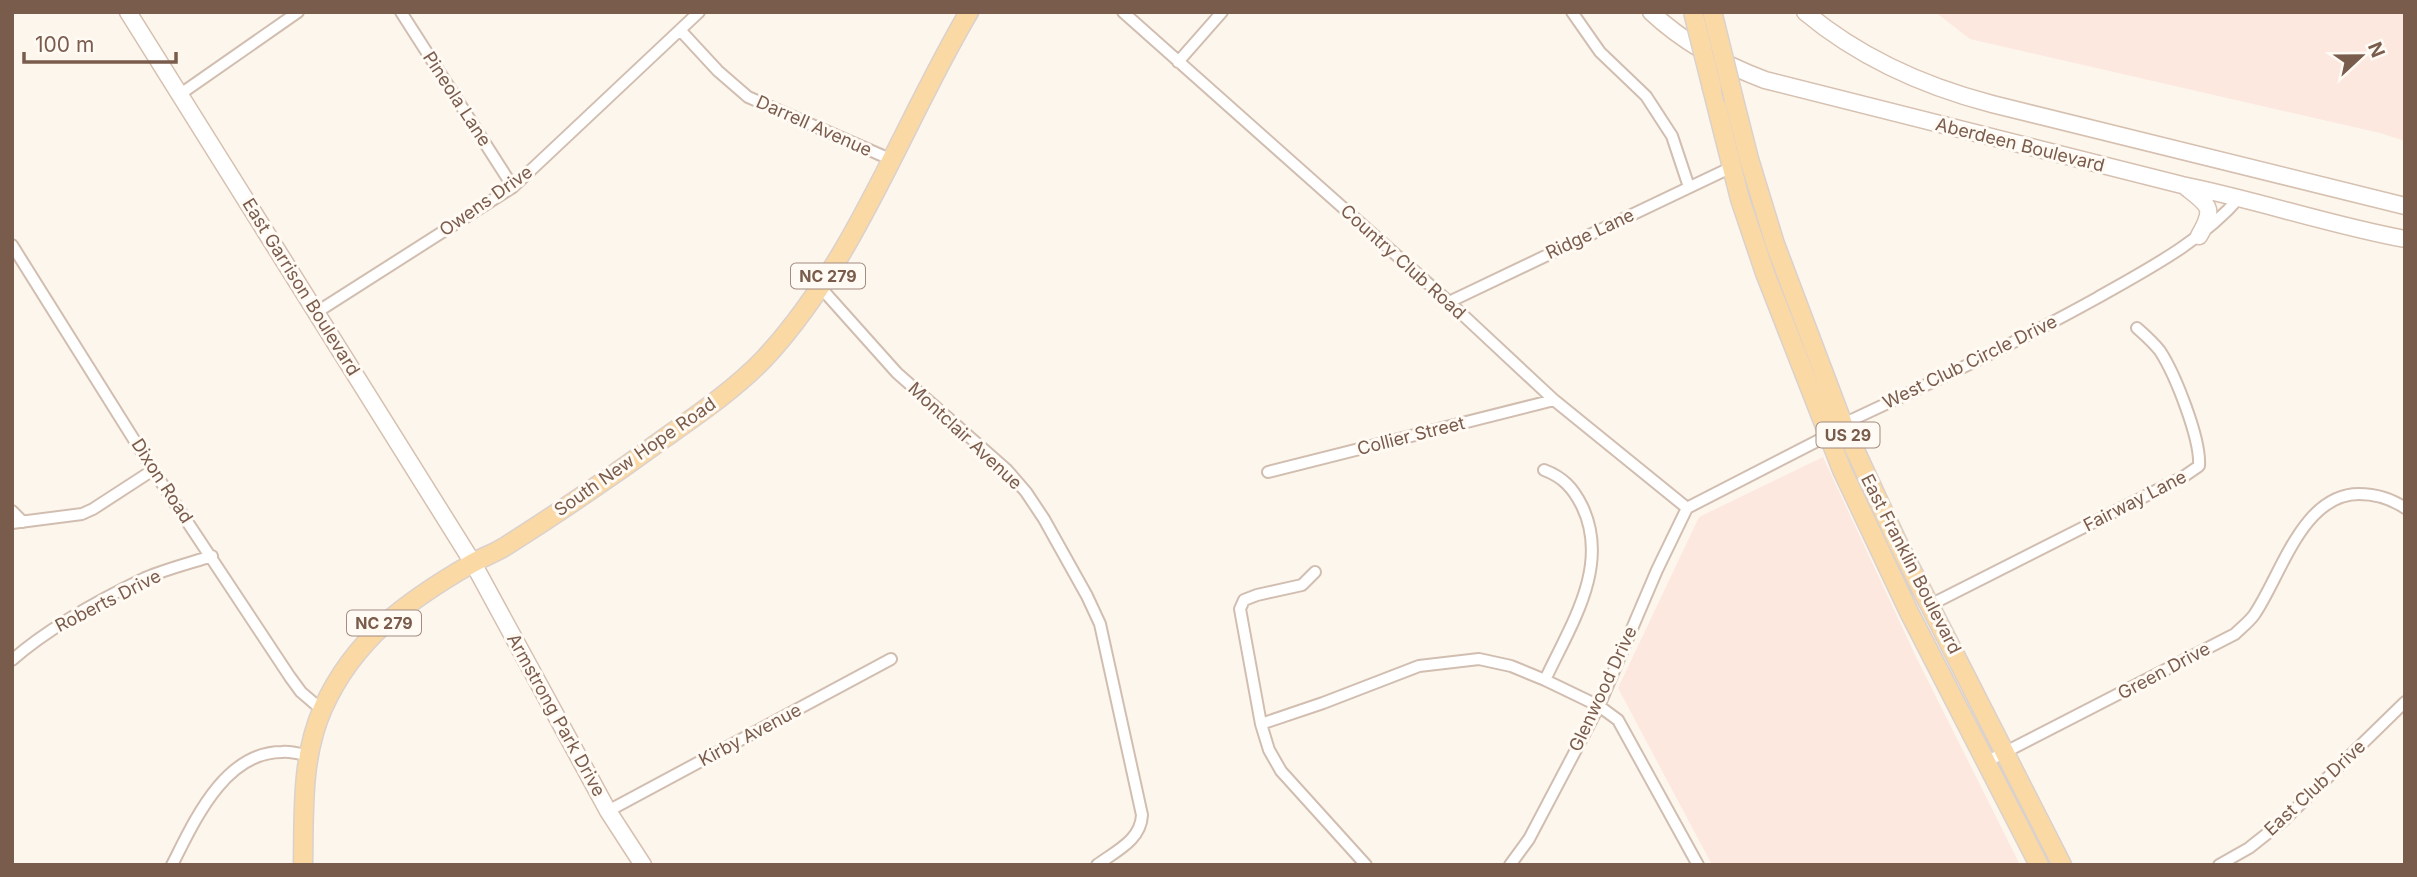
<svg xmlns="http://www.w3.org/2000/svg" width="2417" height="877" font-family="Inter,sans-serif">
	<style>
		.commercial { fill: #fde8e0 }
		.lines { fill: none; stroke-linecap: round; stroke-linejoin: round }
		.street-casing { stroke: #d1beb0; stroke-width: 14 }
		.secondary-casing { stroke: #d6c0b0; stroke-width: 19 }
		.primary-casing { stroke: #dad1cd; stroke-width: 21 }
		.street { stroke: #fff; stroke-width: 10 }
		.secondary { stroke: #fff; stroke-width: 16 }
		.primary { stroke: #fbd9a5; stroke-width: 18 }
		.primary-bridge-casing { stroke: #dad1cd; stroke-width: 21; stroke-linecap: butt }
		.primary-bridge { stroke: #fbd9a5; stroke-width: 18 }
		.labels { text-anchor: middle; stroke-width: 6; stroke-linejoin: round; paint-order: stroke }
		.shield { fill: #fffaf3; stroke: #a28b7f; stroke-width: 2 }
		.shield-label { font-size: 16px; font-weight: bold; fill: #7a5c4d }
		.street-label { font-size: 18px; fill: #7a5c4d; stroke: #fffaf3 }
	</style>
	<rect width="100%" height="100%" fill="#fdf6ec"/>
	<path class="commercial" d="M 1935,12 L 2405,12 L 2405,141 L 2380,133 L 1970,39 Z
		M 1823,457 L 1917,659 L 2020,865 L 1712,865 L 1618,688 L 1699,517 Z"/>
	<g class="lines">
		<defs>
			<path id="street" d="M 401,12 L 513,187
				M 1123,12 L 1449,302 L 1554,400 L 1687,508
				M 1572,12 L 1600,52 L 1646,96 L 1672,136 L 1689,187
				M 681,31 L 718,71 L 748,97 L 890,159
				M 1178,62 L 1222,12
				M 179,95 L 298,12
				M 12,245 L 153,470 L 290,677 L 301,692 L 322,710
				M 821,288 L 897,373 L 1007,470 L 1026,492 L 1044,519 L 1087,596 L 1100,624 L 1142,815 C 1141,840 1116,851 1097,865
				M 1449,302 L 1732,167
				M 317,312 L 513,187 L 699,12
				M 1544,470 C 1563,477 1573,488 1582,506 C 1611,566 1570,626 1545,680
				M 1268,472 L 1554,400
				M 1687,508 L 1829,435 L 1843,424 C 1929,384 2014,344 2097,298 C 2148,269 2201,242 2240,197
				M 12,511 L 23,522
				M 12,523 L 82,514 L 93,509 L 153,470
				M 1315,572 L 1302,585 L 1257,595 L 1244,600 L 1240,609 L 1261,724 L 1269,750 L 1281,771 L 1366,865
				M 1930,605 L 2183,477 L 2199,466 C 2201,439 2175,374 2160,351 C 2153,342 2145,335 2137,328
				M 12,660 C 51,626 99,600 145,578 C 166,569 190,563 212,556
				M 1261,724 L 1323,703 L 1419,666 L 1479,659 L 1511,666 L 1545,680 L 1599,706 L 1618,720 L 1698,865
				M 1986,762 L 2235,634 C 2241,628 2249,622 2254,615 C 2281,576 2302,494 2359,494 C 2376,494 2390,498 2405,508
				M 608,811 L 891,659
				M 172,865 C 194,822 224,752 282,752 C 291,751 300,754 309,756
				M 1510,865 L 1529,839 L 1599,706 L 1657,570 L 1687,508
				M 2219,865 L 2249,848 L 2283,821 L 2405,702"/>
			<path id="secondary" d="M 128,12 L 473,563 L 608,811 L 643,865
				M 1651,12 C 1683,42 1725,65 1765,80 L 2182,185 C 2257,200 2329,225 2405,239
				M 1805,12 C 1860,58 1923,86 1992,104 L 2405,206
				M 2187,188 C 2210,206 2215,208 2199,236"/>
			<path id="primary" d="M 1712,88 L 1740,199 L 1765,273 L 1842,470 L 1910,614 L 2039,865
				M 1734,100 L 1749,159 L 1775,244 L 1843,424 L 1897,541 L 2062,865
				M 303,865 C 304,812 301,757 323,708 C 354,639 407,601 471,564 C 483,557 495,553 506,546 C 561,511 614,475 666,437 C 700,413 735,389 764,359 C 856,260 901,127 969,12"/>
		</defs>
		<use href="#street" class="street-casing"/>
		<use href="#secondary" class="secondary-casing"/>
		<use href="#primary" class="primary-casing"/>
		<use href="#street" class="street"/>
		<use href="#secondary" class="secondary"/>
		<use href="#primary" class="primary"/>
		<defs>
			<path id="primary-bridge" d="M 1693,12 L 1712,88
				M 1713,15 L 1734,100"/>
		</defs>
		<use href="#primary-bridge" class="primary-bridge-casing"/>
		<use href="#primary-bridge" class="primary-bridge"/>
	</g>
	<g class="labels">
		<g class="shield">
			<rect x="791" y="263.5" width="74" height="25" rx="5"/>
			<rect x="1816.5" y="422.5" width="63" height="25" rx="5"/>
			<rect x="347" y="610.5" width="74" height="25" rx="5"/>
		</g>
		<g class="shield-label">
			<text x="828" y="282">NC 279</text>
			<text x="1848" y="441">US 29</text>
			<text x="384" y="629">NC 279</text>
		</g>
		<g class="street-label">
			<text transform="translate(457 99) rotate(57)" y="6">Pineola Lane</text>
			<text transform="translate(814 126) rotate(24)" y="6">Darrell Avenue</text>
			<text transform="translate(2020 145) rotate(14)" y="6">Aberdeen Boulevard</text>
			<text transform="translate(486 201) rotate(-35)" y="6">Owens Drive</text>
			<text transform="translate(1590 234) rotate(-25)" y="6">Ridge Lane</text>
			<text transform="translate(1403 262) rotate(42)" y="6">Country Club Road</text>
			<text transform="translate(301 287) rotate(58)" y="6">East Garrison Boulevard</text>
			<text transform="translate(1970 362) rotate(-26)" y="6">West Club Circle Drive</text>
			<text transform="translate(965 436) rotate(43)" y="6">Montclair Avenue</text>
			<text transform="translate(1411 436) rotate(-14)" y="6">Collier Street</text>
			<text transform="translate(635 457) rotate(-35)" y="6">South New Hope Road</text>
			<text transform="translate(162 481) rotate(57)" y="6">Dixon Road</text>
			<text transform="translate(2135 501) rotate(-27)" y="6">Fairway Lane</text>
			<text transform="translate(1911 564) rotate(63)" y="6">East Franklin Boulevard</text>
			<text transform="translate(108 601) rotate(-27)" y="6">Roberts Drive</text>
			<text transform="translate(2164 671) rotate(-28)" y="6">Green Drive</text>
			<text transform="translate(1603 689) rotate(-65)" y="6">Glenwood Drive</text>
			<text transform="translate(556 715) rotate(61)" y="6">Armstrong Park Drive</text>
			<text transform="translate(750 735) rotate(-28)" y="6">Kirby Avenue</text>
			<text transform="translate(2315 788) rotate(-43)" y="6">East Club Drive</text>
		</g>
	</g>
	<rect width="2417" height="877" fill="none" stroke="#7a5c4d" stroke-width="28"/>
	<g transform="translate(2361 56) rotate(68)" stroke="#fffaf3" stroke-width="5" paint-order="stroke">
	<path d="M0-5L12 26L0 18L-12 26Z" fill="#7a5c4d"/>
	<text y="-10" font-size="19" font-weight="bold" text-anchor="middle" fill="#7a5c4d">N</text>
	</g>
	<path d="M24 52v10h152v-10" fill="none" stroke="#7a5c4d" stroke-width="3.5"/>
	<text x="35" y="52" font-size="21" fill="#7a5c4d" stroke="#fffaf3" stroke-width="5" paint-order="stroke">100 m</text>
</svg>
